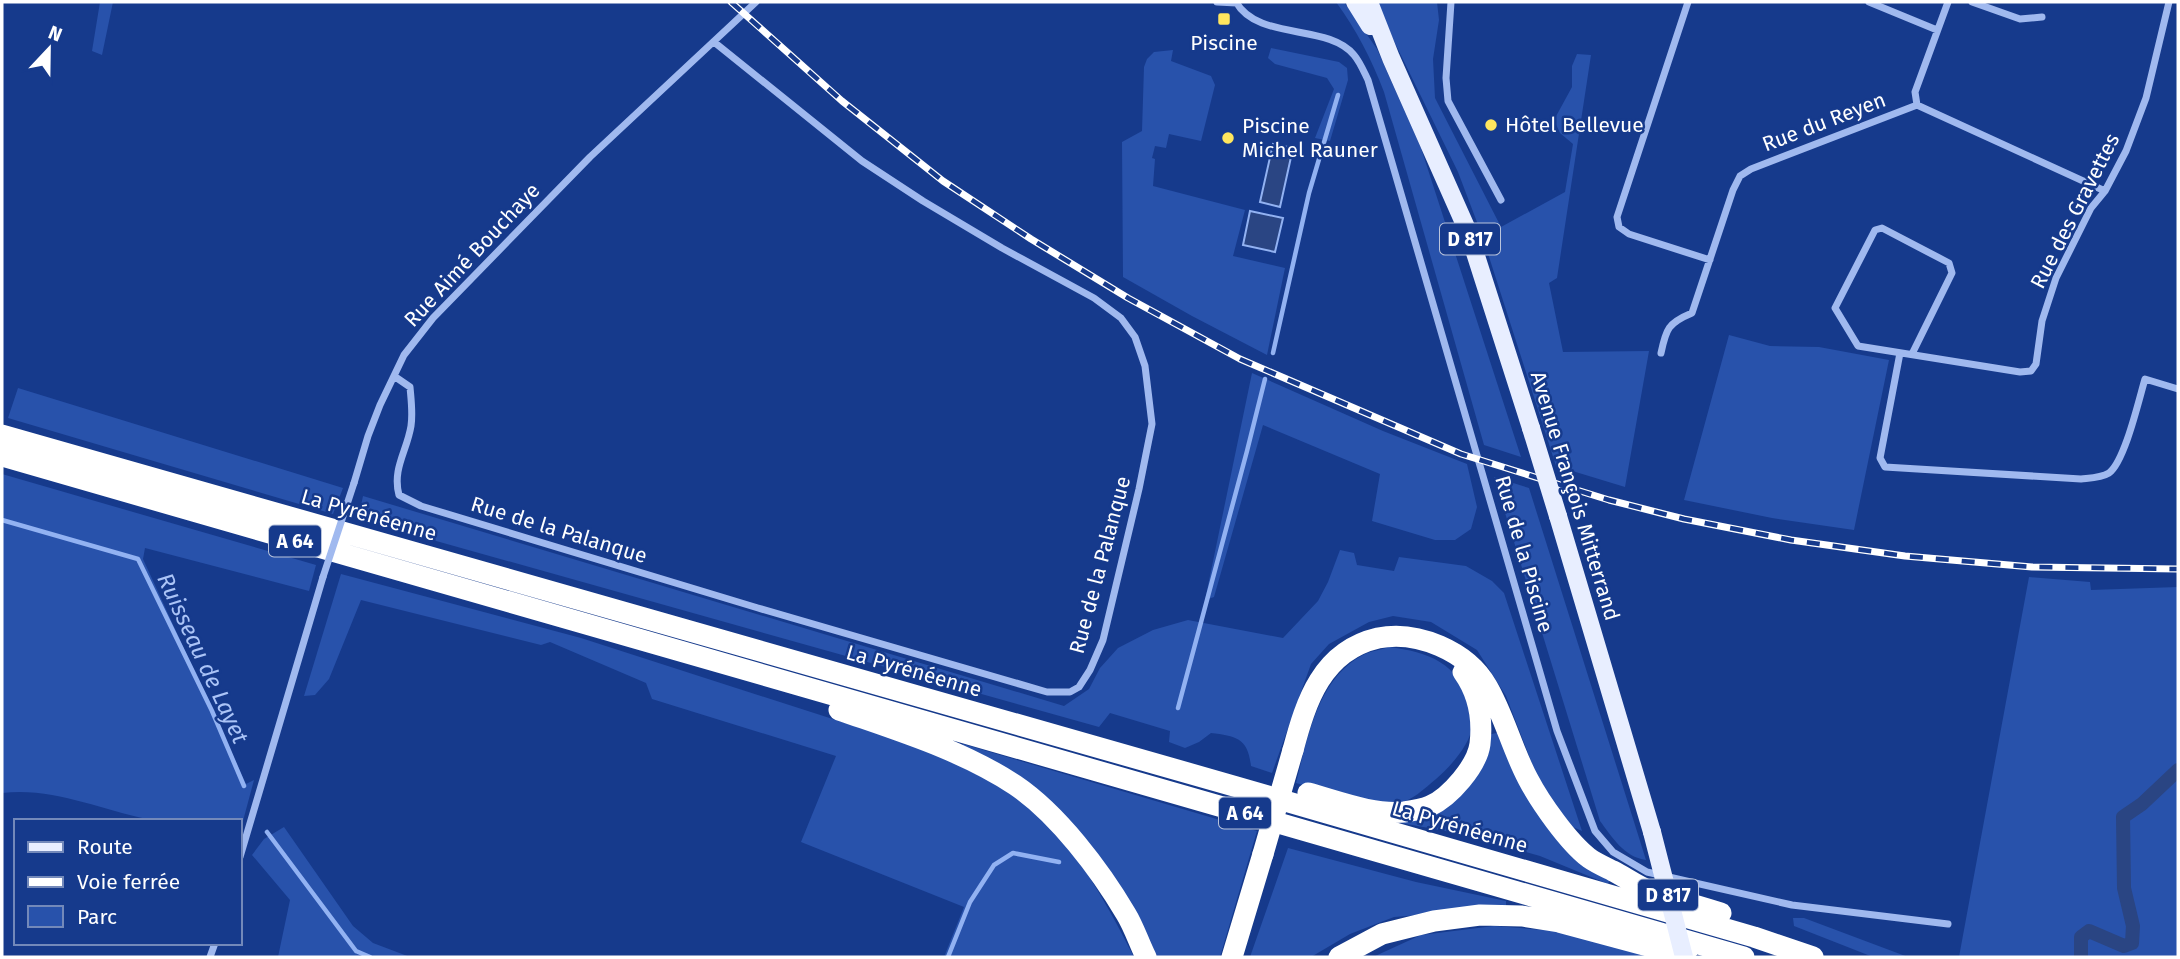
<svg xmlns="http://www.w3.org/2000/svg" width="2180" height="959" font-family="'Fira Sans',sans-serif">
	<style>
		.green { fill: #2852ab }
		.water { fill: #2a4583; stroke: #92b2f2; stroke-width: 2 }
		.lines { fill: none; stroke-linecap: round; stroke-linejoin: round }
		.stream { stroke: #92b2f2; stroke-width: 4.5 }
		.canal { stroke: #2a4583; stroke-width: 14 }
		.street { stroke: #a0b9ef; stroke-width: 7 }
		.primary { stroke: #e8eeff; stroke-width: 18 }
		.highway { stroke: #fff; stroke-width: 21 }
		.rail-casing { stroke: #fff; stroke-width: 7 }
		.rail { stroke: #163a8c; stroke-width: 4.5; stroke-dasharray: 13; stroke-linecap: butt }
		.street-bridge { stroke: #a0b9ef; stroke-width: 7 }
		.primary-bridge { stroke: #e8eeff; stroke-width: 18 }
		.highway-bridge { stroke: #fff; stroke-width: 21 }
		.poi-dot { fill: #ffe65e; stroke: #163a8c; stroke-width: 2.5 }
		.labels { text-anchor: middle; stroke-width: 5; stroke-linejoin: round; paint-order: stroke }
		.shield { fill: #163a8c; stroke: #b9c4dc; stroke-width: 2 }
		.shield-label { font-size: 19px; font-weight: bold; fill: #fff }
		.poi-label { font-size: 21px; fill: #fff; stroke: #163a8c; text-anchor: start }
		.street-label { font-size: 21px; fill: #fff; stroke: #163a8c }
		.water-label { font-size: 23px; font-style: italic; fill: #abc4f7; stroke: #163a8c }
	</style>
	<rect width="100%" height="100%" fill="#163a8c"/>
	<path class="green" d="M 100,2 L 113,2 L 102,55 L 92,51 Z
		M 1336,2 L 1344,2 L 1377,49 L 1421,148 L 1521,457 L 1484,445 L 1384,92 C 1371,58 1357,31 1336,2 Z
		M 1378,2 L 1437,2 L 1439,20 L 1433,59 L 1435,98 L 1501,227 L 1565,192 L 1573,144 L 1560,133 L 1554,120 L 1572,87 L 1572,66 L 1577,54 L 1591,55 L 1557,278 L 1549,283 L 1563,352 L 1649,351 L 1625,487 L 1556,466 L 1483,238 L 1458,172 L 1392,37 Z
		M 1271,48 L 1339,62 L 1347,68 L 1348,80 L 1330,141 L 1315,138 L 1334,89 L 1327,78 L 1275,64 L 1268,58 Z
		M 1173,50 L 1171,61 L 1211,76 L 1215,85 L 1201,141 L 1169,134 L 1166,148 L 1155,146 L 1152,158 L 1155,159 L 1153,186 L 1245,210 L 1233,256 L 1285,268 L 1267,355 L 1192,316 L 1123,277 L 1122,142 L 1142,131 L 1144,67 L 1147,59 L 1154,52 Z
		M 1729,335 L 1770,346 L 1819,347 L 1889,360 L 1854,530 L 1772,518 L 1684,500 Z
		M 1252,373 L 1383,431 L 1467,464 L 1477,507 L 1471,529 L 1455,540 L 1435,540 L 1372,521 L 1380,474 L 1263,425 L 1214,597 L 1205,600 Z
		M 18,388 L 343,488 L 333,514 L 8,418 Z
		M 2,474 L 316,565 L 309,591 L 145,548 L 143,559 L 246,784 L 254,780 L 240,832 L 240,821 C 209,821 177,824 147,819 C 98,809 53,787 2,793 Z
		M 1494,477 L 1529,488 L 1646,860 C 1624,857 1612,837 1600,821 Z
		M 363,496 L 1064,706 L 1089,689 L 1100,668 L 1118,648 L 1153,630 L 1188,620 L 1283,638 L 1318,601 L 1328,582 L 1340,550 L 1354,553 L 1357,565 L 1394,571 L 1399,557 L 1466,566 L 1492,581 L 1504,593 L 1582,831 L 1573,827 L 1557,808 L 1536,774 L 1506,696 L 1477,650 L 1431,622 L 1393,616 L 1369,622 L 1329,644 L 1311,664 L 1272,773 L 1251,766 C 1248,738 1236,736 1211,733 L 1199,742 L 1185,748 L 1169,742 L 1170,731 L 1110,713 L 1099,727 L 358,519 Z
		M 341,574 L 581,638 L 926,749 C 955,764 985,777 1012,795 C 1069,832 1104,898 1134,957 L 944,957 L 964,907 L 801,842 L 836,756 L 652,699 L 646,683 L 550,642 L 541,645 L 361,600 L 329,679 L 315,695 L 304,696 Z
		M 2029,577 L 2090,582 L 2091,590 L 2178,587 L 2178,957 L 1959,957 Z
		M 1389,647 C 1428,652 1460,663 1468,705 C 1469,712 1472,720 1472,726 C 1471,744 1449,768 1436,779 C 1425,788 1411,802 1396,804 C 1363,808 1327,792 1296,783 C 1307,739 1318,678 1363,655 C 1370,651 1381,650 1389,647 Z
		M 1500,732 L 1610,879 L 1608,884 L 1540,856 L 1462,834 L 1401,823 L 1399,819 L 1421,816 L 1488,735 Z
		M 963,744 L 1257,831 L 1220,957 L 1151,957 L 1096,860 L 962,748 Z
		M 284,827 L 353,926 L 373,943 L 410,957 L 278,957 L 290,900 L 252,855 L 264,839 Z
		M 1288,848 L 1416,882 L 1506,901 L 1506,908 L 1394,917 L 1350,934 L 1311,957 L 1250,957 Z
		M 1793,918 L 1804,918 L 1908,957 L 1873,957 L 1794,926 Z
		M 1494,926 L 1556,931 L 1664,957 L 1373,957 L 1421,935 Z"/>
	<path class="water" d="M 1273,144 L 1293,148 L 1280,207 L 1260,202 Z
		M 1250,211 L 1283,218 L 1275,252 L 1243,245 Z"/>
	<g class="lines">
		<path class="stream" d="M 1273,353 L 1309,193 L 1338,95
			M 2,520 L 138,559 L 212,711 L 244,786
			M 1178,708 L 1247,451 L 1265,379
			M 267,832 L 356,951
			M 356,951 L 370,957
			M 948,957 L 970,902 L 994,865 L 1013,853 L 1059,862"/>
		<path class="canal" d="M 2081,957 L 2081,937 L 2089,931 L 2124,946 L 2132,943 L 2133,926 L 2124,888 L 2123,817 L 2142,804 L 2178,770"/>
		<path class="street" d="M 1217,2 L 1237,3
			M 1236,2 C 1258,41 1328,23 1354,55 C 1360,62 1364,72 1368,80 L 1557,731 L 1595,831 L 1613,852 L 1647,872 L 1792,905 L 1948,924
			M 1451,2 L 1446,78 L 1448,101 L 1501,200
			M 1688,2 L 1617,217 L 1619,227 L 1629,234 L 1710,260
			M 1869,2 L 1937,30
			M 1972,2 L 2020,19 L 2042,17
			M 1917,105 L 1915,92 L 1948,2
			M 1661,353 C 1666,329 1668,323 1692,313 L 1733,190 L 1740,176 L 1751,169 L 1917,105 L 2105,191
			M 1900,353 L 1880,458 L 1885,467 L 2081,479 C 2090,478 2101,478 2109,473 C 2125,461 2139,399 2145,379 L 2178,389
			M 1912,354 L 1952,273 L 1949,263 L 1882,228 L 1875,230 L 1835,308 L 1858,346 L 2020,372 L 2031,371 L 2036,364 L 2042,321 L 2056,278 L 2091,208 L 2105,191 L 2126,151 L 2146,98 L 2169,2
			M 394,376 L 410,387 C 411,399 413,413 411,426 C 407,451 392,469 399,495 L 421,506 L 758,608 L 1047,692 L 1070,692 L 1079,687 L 1090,670 L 1103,640 L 1139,489 L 1152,424 L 1145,366 L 1135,337 L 1121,318 L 1094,298 L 1002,248 L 923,201 L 862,161 L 714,42
			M 354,483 L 368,436 L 380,405 L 404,355 L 433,318 L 590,157 L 756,2
			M 240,857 L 323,577
			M 210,957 L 215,943"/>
		<path class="primary" d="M 1355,2 L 1370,26
			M 1369,2 L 1391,58 L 1469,234 L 1531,428
			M 1558,516 L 1652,832"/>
		<path class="highway" d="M 2,435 L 1237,787 L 1754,937 L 1813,957
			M 2,456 L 1744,957
			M 839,710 C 899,731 962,750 1015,785 C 1058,814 1100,870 1126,914 C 1134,927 1139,943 1146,957
			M 1293,750 C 1306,701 1322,651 1378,638 C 1417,630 1467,651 1487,686 C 1504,715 1512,749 1528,779 C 1540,802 1568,842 1589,858 C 1596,863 1605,867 1613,871 C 1625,877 1637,886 1650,891 C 1673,899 1697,906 1721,913
			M 1308,793 C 1338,801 1372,815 1404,812 C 1411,811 1423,809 1430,806 C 1450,797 1477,766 1480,744 C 1483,718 1478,693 1463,672
			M 1232,957 L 1263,854
			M 1339,957 L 1382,934 L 1434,921 L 1480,915 L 1522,916 L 1559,922 L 1659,949 L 1689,948"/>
		<defs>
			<path id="rail" d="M 731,2 L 842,101 L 943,181 L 1031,239 L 1128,298 L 1240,359 L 1461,454 L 1609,500 L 1684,519 L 1791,540 L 1905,556 L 2032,567 L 2178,569"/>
		</defs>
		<use href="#rail" class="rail-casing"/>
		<use href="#rail" class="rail"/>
		<path class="street-bridge" d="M 323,577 L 354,483"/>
		<path class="primary-bridge" d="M 1531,428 L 1558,516
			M 1652,832 L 1684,957"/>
		<path class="highway-bridge" d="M 1263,854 L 1293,750"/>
	</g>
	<g class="poi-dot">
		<rect x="1217" y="12" width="14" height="14" rx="3.5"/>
		<circle cx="1491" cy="125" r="7"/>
		<circle cx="1228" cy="138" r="7"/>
	</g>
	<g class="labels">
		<g class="shield">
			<rect x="1440" y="223.5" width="60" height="31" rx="5"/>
			<rect x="269" y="525.5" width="52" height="31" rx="5"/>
			<rect x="1219" y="797.5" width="52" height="31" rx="5"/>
			<rect x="1638" y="879.5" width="60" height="31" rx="5"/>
		</g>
		<g class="shield-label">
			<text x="1470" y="246">D 817</text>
			<text x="295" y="548">A 64</text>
			<text x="1245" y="820">A 64</text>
			<text x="1668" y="902">D 817</text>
		</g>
		<g class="poi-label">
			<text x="1224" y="50" text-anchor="middle">Piscine</text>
			<text x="1505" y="132">Hôtel Bellevue</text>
			<text x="1242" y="133">Piscine<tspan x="1242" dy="24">Michel Rauner</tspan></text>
		</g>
		<g class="street-label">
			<text transform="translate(1824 122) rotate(-21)" y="7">Rue du Reyen</text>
			<text transform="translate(2075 211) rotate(-63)" y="7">Rue des Gravettes</text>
			<text transform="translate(472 255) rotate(-47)" y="7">Rue Aimé Bouchaye</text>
			<text transform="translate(1575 496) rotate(73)" y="7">Avenue François Mitterrand</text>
			<text transform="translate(369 515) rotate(16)" y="7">La Pyrénéenne</text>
			<text transform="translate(559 530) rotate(17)" y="7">Rue de la Palanque</text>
			<text transform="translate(1524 554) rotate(74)" y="7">Rue de la Piscine</text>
			<text transform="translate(1100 565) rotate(-75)" y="7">Rue de la Palanque</text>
			<text transform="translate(914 671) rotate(16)" y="7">La Pyrénéenne</text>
			<text transform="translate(1460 827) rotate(16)" y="7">La Pyrénéenne</text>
		</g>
		<g class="water-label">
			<text transform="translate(203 658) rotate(65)" y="8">Ruisseau de Layet</text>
		</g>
	</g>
	<rect width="2180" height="959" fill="none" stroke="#ffffff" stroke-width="7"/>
	<rect x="14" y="819" width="228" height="126" fill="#163a8c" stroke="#7389ba" stroke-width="2"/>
	<rect x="28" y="842" width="35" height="10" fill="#e8eeff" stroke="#7389ba" stroke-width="2"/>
	<text x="77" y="854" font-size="21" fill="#ffffff">Route</text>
	<rect x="28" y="877" width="35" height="10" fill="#ffffff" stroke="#7389ba" stroke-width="2"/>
	<text x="77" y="889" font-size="21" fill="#ffffff">Voie ferrée</text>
	<rect x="28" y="906" width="35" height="21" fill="#2852ab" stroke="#7389ba" stroke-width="2"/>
	<text x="77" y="924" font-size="21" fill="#ffffff">Parc</text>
	<g transform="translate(49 49) rotate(22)" stroke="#163a8c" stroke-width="5" paint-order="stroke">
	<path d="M0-5L12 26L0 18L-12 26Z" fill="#ffffff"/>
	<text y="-10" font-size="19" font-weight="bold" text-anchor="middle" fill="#ffffff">N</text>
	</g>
</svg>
